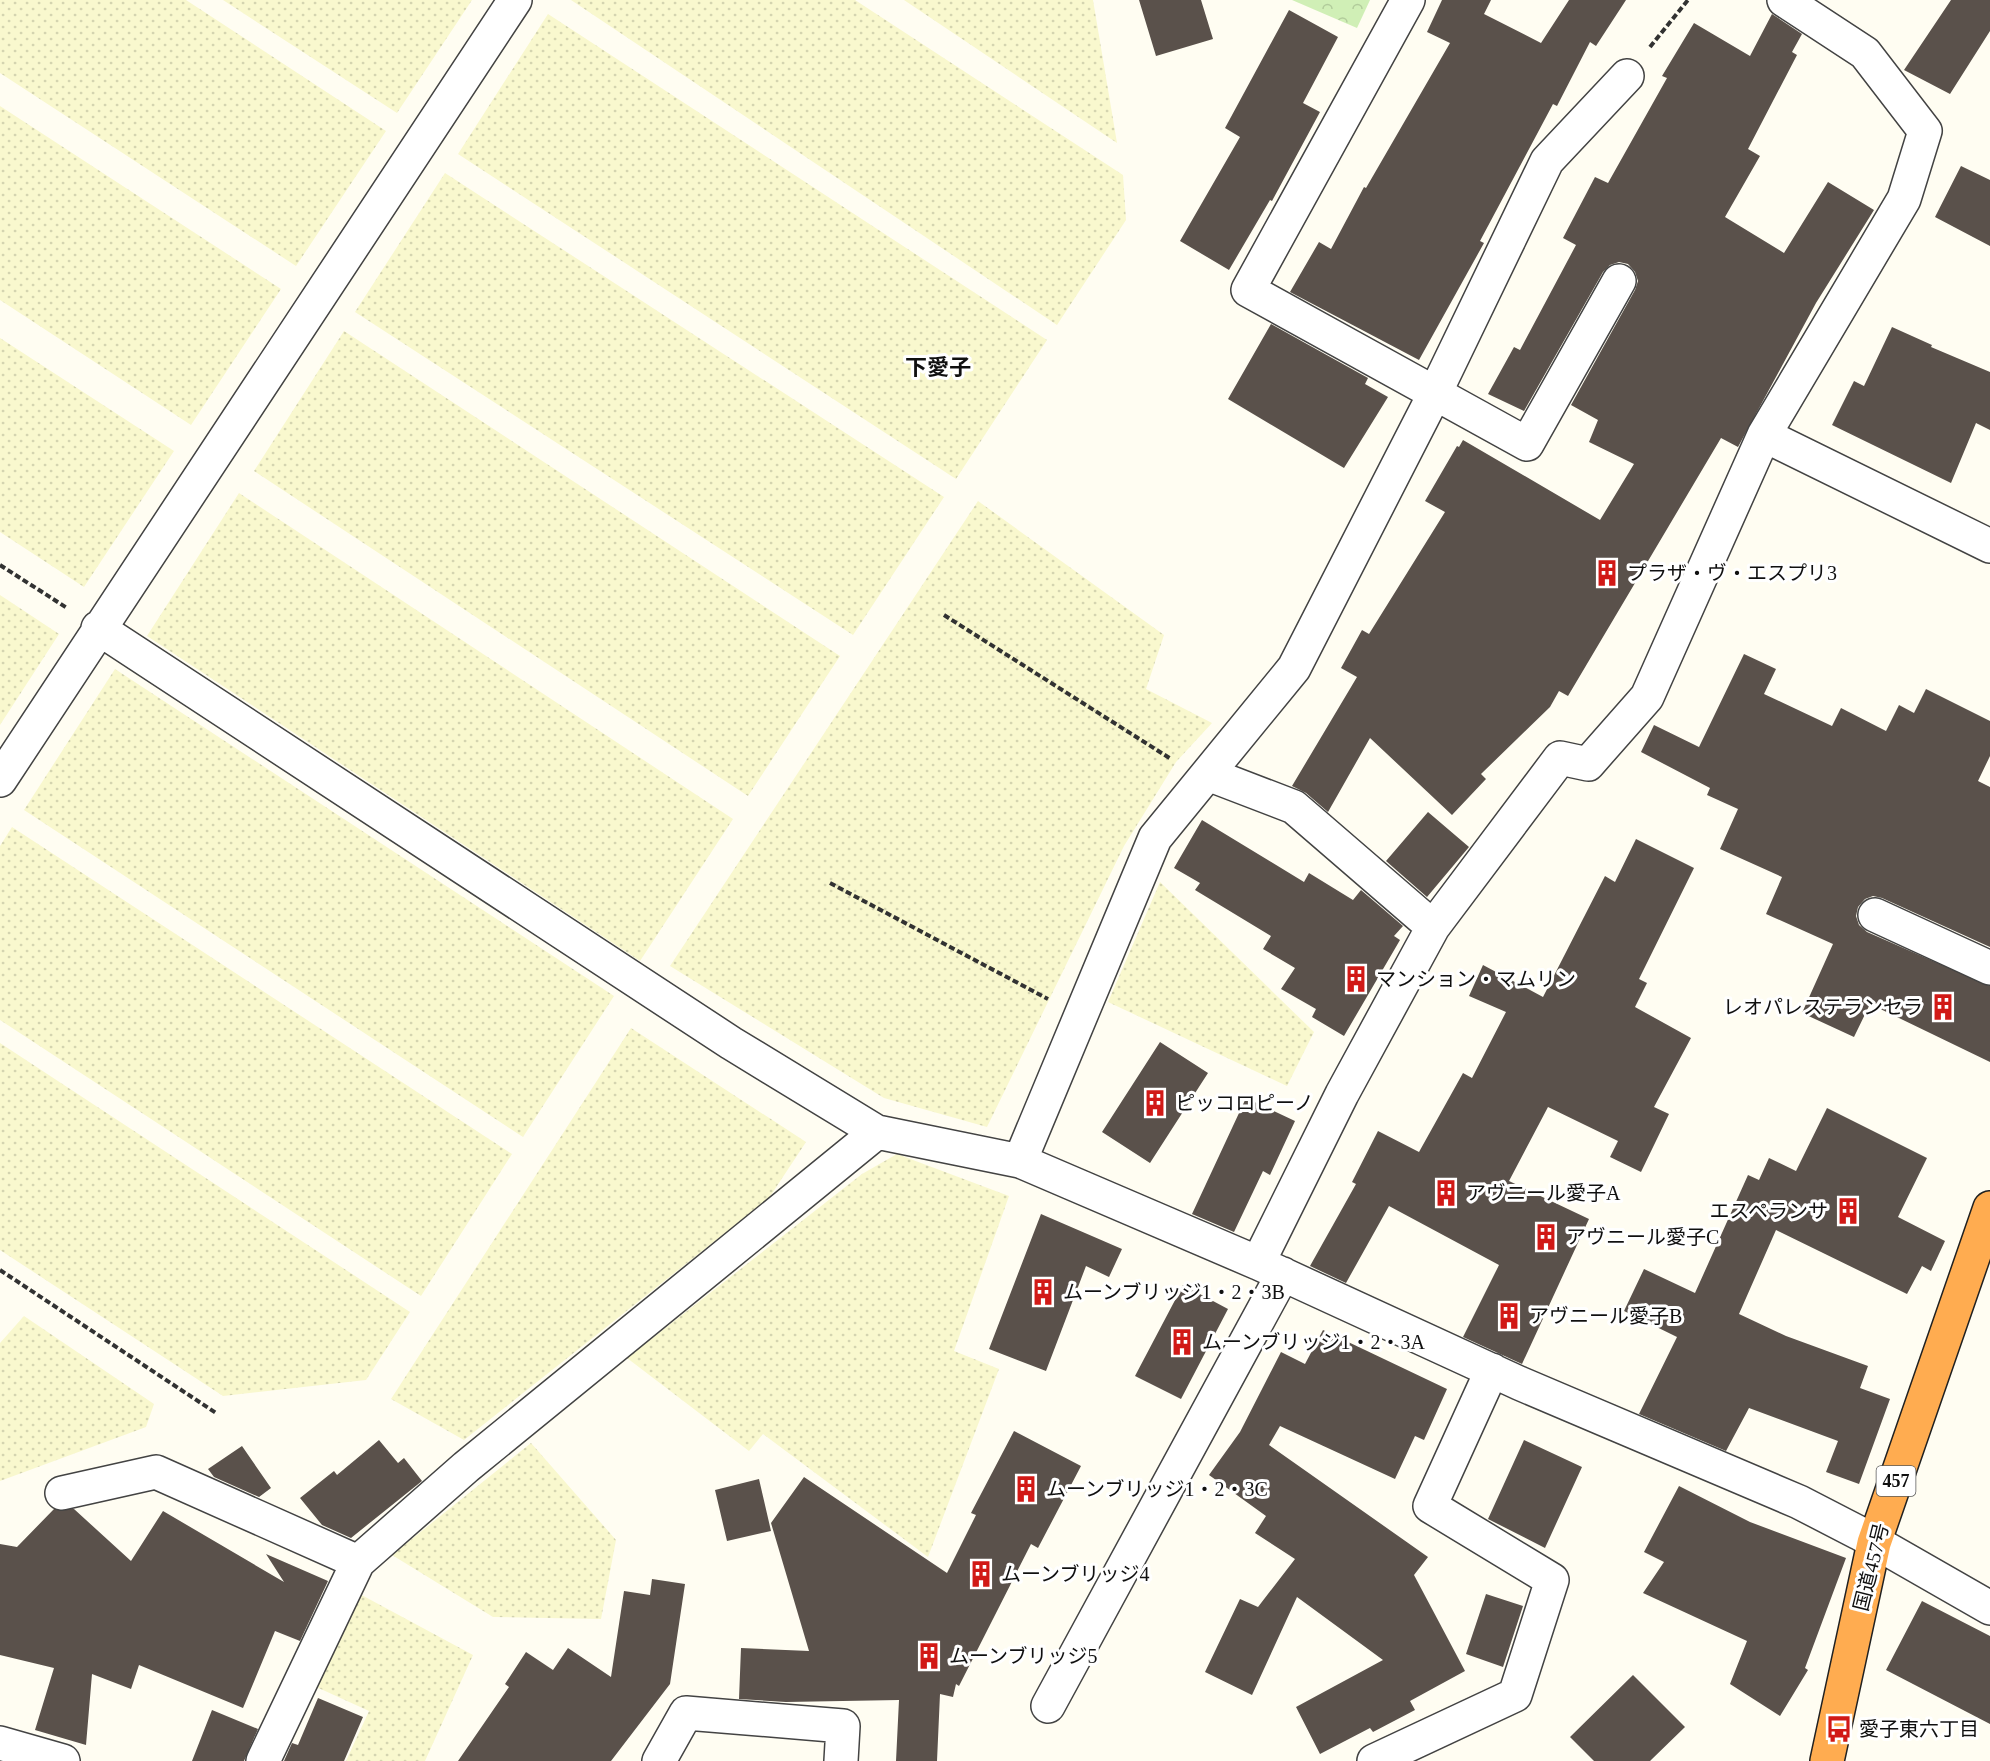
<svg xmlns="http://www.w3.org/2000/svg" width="1990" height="1761" font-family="'Times New Roman','Noto Sans JP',serif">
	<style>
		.farmland { fill: url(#farmland-dots) }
		.park { fill: url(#park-crowns) }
		.building { fill: #5a514b }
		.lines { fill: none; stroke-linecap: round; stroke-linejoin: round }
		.minor-casing { stroke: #434343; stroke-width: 36 }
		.highway-casing { stroke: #212121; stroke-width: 36 }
		.path { stroke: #323232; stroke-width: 4; stroke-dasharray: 6 3; stroke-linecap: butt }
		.minor { stroke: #fff; stroke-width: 33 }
		.highway { stroke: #ffac50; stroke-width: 33 }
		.labels { text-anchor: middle; stroke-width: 6; stroke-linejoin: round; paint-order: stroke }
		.shield { fill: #fff; stroke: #585858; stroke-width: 1.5 }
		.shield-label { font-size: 18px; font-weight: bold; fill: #101010 }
		.poi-label { font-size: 20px; fill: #101010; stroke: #fff; text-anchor: start }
		.street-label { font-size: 20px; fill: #101010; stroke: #fff }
		.quarter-label { font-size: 22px; font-weight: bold; fill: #101010; stroke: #fff }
	</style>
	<defs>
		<pattern id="farmland-dots" width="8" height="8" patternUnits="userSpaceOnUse" patternTransform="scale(1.5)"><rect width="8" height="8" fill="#f9f8ce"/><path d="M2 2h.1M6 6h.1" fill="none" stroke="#d4d4b0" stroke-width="1.8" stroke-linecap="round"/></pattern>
		<pattern id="park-crowns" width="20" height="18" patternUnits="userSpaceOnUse" patternTransform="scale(1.5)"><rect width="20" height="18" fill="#d0efb6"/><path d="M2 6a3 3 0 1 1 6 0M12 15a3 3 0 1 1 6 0" fill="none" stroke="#b2cc9b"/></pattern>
	</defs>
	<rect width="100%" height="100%" fill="#fffdf2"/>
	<path class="farmland" d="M 0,0 L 186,0 L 386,131 L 296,266 L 0,73 Z
		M 223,0 L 472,0 L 397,113 Z
		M 571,0 L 855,0 L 1123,175 L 1126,220 L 1057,325 Z
		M 904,0 L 1093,0 L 1117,143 Z
		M 548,14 L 1047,340 L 956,479 L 458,154 Z
		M 0,106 L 281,289 L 191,425 L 0,300 Z
		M 445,173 L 944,497 L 853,635 L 355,312 Z
		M 344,331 L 840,656 L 748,796 L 254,471 Z
		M 0,338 L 174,451 L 84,587 L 0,532 Z
		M 239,493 L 733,819 L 640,961 L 147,636 Z
		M 978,501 L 1164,635 L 1146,689 L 1212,723 L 1176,762 L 1124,846 L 987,1127 L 884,1098 L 670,966 Z
		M 0,595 L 59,634 L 0,725 Z
		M 115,669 L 614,996 L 523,1137 L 24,810 Z
		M 12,827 L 512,1154 L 421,1296 L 0,1020 L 0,846 Z
		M 1160,882 L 1314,1032 L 1287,1086 L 1108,1002 Z
		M 631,1028 L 806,1142 L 769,1198 L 464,1440 L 391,1399 Z
		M 0,1043 L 410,1312 L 366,1380 L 223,1396 L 0,1250 Z
		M 897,1154 L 1009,1196 L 954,1351 L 999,1369 L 928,1557 L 763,1434 L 749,1451 L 627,1358 L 862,1174 Z
		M 24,1316 L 154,1404 L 146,1427 L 0,1481 L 0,1343 Z
		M 531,1443 L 616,1540 L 601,1619 L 493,1617 L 392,1555 Z
		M 356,1592 L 473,1655 L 425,1761 L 346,1761 L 369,1711 L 312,1685 Z"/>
	<path class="park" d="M 1292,0 L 1370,0 L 1357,28 Z"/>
	<path class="building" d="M 1139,0 L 1201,0 L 1213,39 L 1156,56 Z
		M 1442,0 L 1491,0 L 1484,14 L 1541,43 L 1569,0 L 1626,0 L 1596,46 L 1590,42 L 1557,106 L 1553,104 L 1480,241 L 1484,243 L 1419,360 L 1290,292 L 1319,242 L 1331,249 L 1364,187 L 1366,188 L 1450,43 L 1427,32 Z
		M 1951,0 L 1990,0 L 1990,31 L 1950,94 L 1904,70 Z
		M 1289,10 L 1338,37 L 1303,103 L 1320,112 L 1272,201 L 1270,200 L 1229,270 L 1180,241 L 1240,137 L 1225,128 Z
		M 1772,14 L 1802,34 L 1792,52 L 1797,55 L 1748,149 L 1760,156 L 1725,217 L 1784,253 L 1828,182 L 1874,210 L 1816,303 L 1738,447 L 1721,438 L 1568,696 L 1559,691 L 1550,707 L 1481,774 L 1486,779 L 1452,815 L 1370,738 L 1328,812 L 1306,793 L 1292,786 L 1357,677 L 1341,668 L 1362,630 L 1369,634 L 1445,512 L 1425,501 L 1457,446 L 1459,447 L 1463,440 L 1600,520 L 1634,464 L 1589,442 L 1598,420 L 1571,405 L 1635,290 L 1638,281 L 1635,272 L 1628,264 L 1619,262 L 1610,265 L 1603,272 L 1524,411 L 1488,394 L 1514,347 L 1520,350 L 1576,245 L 1563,238 L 1595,177 L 1608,183 L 1667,78 L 1662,76 L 1694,23 L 1750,56 Z
		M 1961,166 L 1990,180 L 1990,246 L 1935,217 Z
		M 1271,324 L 1368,378 L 1365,384 L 1388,397 L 1344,468 L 1228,399 Z
		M 1892,327 L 1932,345 L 1931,347 L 1990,372 L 1990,430 L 1976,423 L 1951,483 L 1832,425 L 1854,381 L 1864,386 Z
		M 1744,654 L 1776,669 L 1764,694 L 1832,726 L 1841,708 L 1886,731 L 1899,705 L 1914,713 L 1926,689 L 1990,721 L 1990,756 L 1978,781 L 1990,787 L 1990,947 L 1882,898 L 1873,896 L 1865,899 L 1858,907 L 1856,916 L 1859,925 L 1867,932 L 1990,986 L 1990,1062 L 1870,1004 L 1854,1037 L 1802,1013 L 1833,944 L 1766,914 L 1782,877 L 1720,849 L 1738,809 L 1707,795 L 1710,788 L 1641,752 L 1654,725 L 1699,747 Z
		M 1428,812 L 1469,847 L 1427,897 L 1386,861 Z
		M 1202,820 L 1304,882 L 1309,873 L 1353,900 L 1361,890 L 1403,926 L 1394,936 L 1400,940 L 1344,1036 L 1312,1017 L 1316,1009 L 1281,989 L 1295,968 L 1263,949 L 1271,936 L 1195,890 L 1200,883 L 1174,868 Z
		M 1636,839 L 1694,868 L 1639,979 L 1647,983 L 1635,1007 L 1691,1038 L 1654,1107 L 1669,1114 L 1641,1172 L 1610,1157 L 1618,1141 L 1548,1107 L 1509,1181 L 1589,1219 L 1522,1364 L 1463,1337 L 1499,1265 L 1389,1206 L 1346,1283 L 1310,1266 L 1356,1184 L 1352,1182 L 1378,1131 L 1419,1152 L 1463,1073 L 1472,1078 L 1506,1012 L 1469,996 L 1483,965 L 1543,997 L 1605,876 L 1615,882 Z
		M 1160,1042 L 1208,1073 L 1150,1163 L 1102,1132 Z
		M 1246,1098 L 1295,1121 L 1270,1175 L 1263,1171 L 1234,1232 L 1192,1214 Z
		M 1827,1108 L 1927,1158 L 1898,1217 L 1945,1241 L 1931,1271 L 1922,1266 L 1907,1294 L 1776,1230 L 1739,1314 L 1786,1336 L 1868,1366 L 1860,1388 L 1890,1399 L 1859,1484 L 1826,1472 L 1838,1441 L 1749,1408 L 1726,1451 L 1639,1414 L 1677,1337 L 1624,1311 L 1644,1269 L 1695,1293 L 1748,1175 L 1759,1180 L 1769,1158 L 1796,1171 Z
		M 1041,1214 L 1122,1249 L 1109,1277 L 1086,1266 L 1046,1371 L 989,1349 Z
		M 1183,1285 L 1228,1309 L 1181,1399 L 1135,1376 Z
		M 1323,1330 L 1447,1389 L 1424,1440 L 1415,1436 L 1395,1479 L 1280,1426 L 1269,1445 L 1428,1557 L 1414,1575 L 1465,1671 L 1410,1701 L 1415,1710 L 1373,1732 L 1370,1728 L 1320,1754 L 1296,1707 L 1383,1660 L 1297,1597 L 1252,1695 L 1205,1672 L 1240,1599 L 1258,1607 L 1295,1559 L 1255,1533 L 1266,1516 L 1209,1475 L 1240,1432 L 1281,1352 L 1305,1364 Z
		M 1014,1431 L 1081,1466 L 1038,1548 L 1031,1544 L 959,1686 L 956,1684 L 953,1697 L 940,1694 L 937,1761 L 896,1761 L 899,1700 L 786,1702 L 739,1699 L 741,1648 L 809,1651 L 771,1523 L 804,1477 L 947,1573 L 976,1515 L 971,1513 Z
		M 379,1440 L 398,1463 L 404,1458 L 422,1481 L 351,1538 L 322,1525 L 300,1498 L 334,1471 L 337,1475 Z
		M 1524,1440 L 1582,1467 L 1545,1548 L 1488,1519 Z
		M 242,1446 L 271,1488 L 259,1497 L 214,1477 L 208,1469 Z
		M 759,1479 L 771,1531 L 727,1541 L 715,1490 Z
		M 1679,1486 L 1750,1522 L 1846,1558 L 1805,1668 L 1808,1670 L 1780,1716 L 1730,1684 L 1747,1641 L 1643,1593 L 1664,1562 L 1644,1552 Z
		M 54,1509 L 74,1509 L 131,1561 L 163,1511 L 284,1582 L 266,1554 L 328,1581 L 300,1641 L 275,1631 L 243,1708 L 139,1665 L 131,1689 L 92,1674 L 86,1745 L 35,1730 L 54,1668 L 0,1655 L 0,1544 L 17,1547 Z
		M 652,1579 L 685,1584 L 670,1684 L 611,1761 L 458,1761 L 509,1687 L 505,1684 L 526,1652 L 553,1670 L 568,1648 L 611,1677 L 624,1591 L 650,1595 Z
		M 1486,1594 L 1523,1606 L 1503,1667 L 1466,1654 Z
		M 1922,1601 L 1990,1636 L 1990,1724 L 1886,1670 Z
		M 1633,1675 L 1685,1727 L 1650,1761 L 1594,1761 L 1570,1737 Z
		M 318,1698 L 363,1717 L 344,1761 L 284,1761 L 292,1743 L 298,1745 Z
		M 212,1710 L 258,1729 L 244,1761 L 192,1761 Z"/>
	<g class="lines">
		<defs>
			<path id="minor" d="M 1408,0 L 1248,290 L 1527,444 L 1619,281
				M 1764,435 L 1990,546
				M 98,628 L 731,1043 L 877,1132 L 1020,1161 L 1258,1263 L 1519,1383 L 1799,1502 L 1859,1533 L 1990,1608
				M 1208,774 L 1294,807 L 1433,927
				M 0,780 L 515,0
				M 1875,915 L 1990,968
				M 1020,1161 L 1155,838 L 1294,668 L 1434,395 L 1547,161 L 1627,76
				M 1258,1263 L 1342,1094 L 1433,927 L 1560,758 L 1588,764 L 1647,697 L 1764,435 L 1904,199 L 1925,131 L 1865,53 L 1784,0
				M 62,1493 L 156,1472 L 358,1562
				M 1048,1706 L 1283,1274
				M 0,1743 L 63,1761
				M 263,1761 L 358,1562 L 466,1467 L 877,1132
				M 659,1761 L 686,1713 L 843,1726 L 841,1761
				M 1374,1761 L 1515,1695 L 1552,1580 L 1430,1506 L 1492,1370"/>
			<path id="highway" d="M 1827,1761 L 1874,1543 L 1990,1208"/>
		</defs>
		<use href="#minor" class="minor-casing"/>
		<use href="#highway" class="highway-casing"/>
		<path class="path" d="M 1650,47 L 1688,0
			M 0,565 L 67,608
			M 944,615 L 1171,759
			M 830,883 L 1048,999
			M 0,1270 L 216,1413"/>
		<use href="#minor" class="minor"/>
		<use href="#highway" class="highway"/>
	</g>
	<defs>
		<symbol id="building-bare" viewBox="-9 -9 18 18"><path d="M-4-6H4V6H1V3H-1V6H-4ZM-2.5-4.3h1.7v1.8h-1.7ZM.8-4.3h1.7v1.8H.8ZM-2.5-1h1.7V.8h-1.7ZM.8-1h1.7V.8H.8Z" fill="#d11916" stroke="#fff" stroke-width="2.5" paint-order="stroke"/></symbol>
		<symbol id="bus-bare" viewBox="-9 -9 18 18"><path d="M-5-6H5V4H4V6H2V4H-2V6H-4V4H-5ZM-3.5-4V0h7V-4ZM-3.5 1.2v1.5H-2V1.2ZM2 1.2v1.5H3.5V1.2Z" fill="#d11916" stroke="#fff" stroke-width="2.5" paint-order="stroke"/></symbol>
	</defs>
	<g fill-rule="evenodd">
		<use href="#building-bare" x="1588" y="554" width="38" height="38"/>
		<use href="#building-bare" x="1337" y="960" width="38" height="38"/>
		<use href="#building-bare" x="1924" y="988" width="38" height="38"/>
		<use href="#building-bare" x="1136" y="1084" width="38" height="38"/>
		<use href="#building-bare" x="1427" y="1174" width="38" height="38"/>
		<use href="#building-bare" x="1829" y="1192" width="38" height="38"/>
		<use href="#building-bare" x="1527" y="1218" width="38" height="38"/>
		<use href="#building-bare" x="1024" y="1273" width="38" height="38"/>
		<use href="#building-bare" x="1490" y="1297" width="38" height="38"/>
		<use href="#building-bare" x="1163" y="1323" width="38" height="38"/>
		<use href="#building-bare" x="1007" y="1470" width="38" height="38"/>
		<use href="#building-bare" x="962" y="1555" width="38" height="38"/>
		<use href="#building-bare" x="910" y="1637" width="38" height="38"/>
		<use href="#bus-bare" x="1820" y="1710" width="38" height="38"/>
	</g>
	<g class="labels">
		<rect class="shield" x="1876.5" y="1466" width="39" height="30" rx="4.5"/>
		<g class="shield-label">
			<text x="1896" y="1487">457</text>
		</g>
		<g class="poi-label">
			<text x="1627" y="580">プラザ・ヴ・エスプリ3</text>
			<text x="1376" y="986">マンション・マムリン</text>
			<text x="1923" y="1014" text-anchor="end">レオパレステランセラ</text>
			<text x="1175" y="1110">ピッコロピーノ</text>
			<text x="1466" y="1200">アヴニール愛子A</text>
			<text x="1828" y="1218" text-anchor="end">エスペランサ</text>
			<text x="1566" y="1244">アヴニール愛子C</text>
			<text x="1063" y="1299">ムーンブリッジ1・2・3B</text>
			<text x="1529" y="1323">アヴニール愛子B</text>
			<text x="1202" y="1349">ムーンブリッジ1・2・3A</text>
			<text x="1046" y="1496">ムーンブリッジ1・2・3C</text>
			<text x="1001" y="1581">ムーンブリッジ4</text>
			<text x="949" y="1663">ムーンブリッジ5</text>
			<text x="1859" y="1736">愛子東六丁目</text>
		</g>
		<g class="street-label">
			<text transform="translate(1871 1567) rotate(-76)" y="7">国道457号</text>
		</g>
		<g class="quarter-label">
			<text x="938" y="375">下愛子</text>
		</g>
	</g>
</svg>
